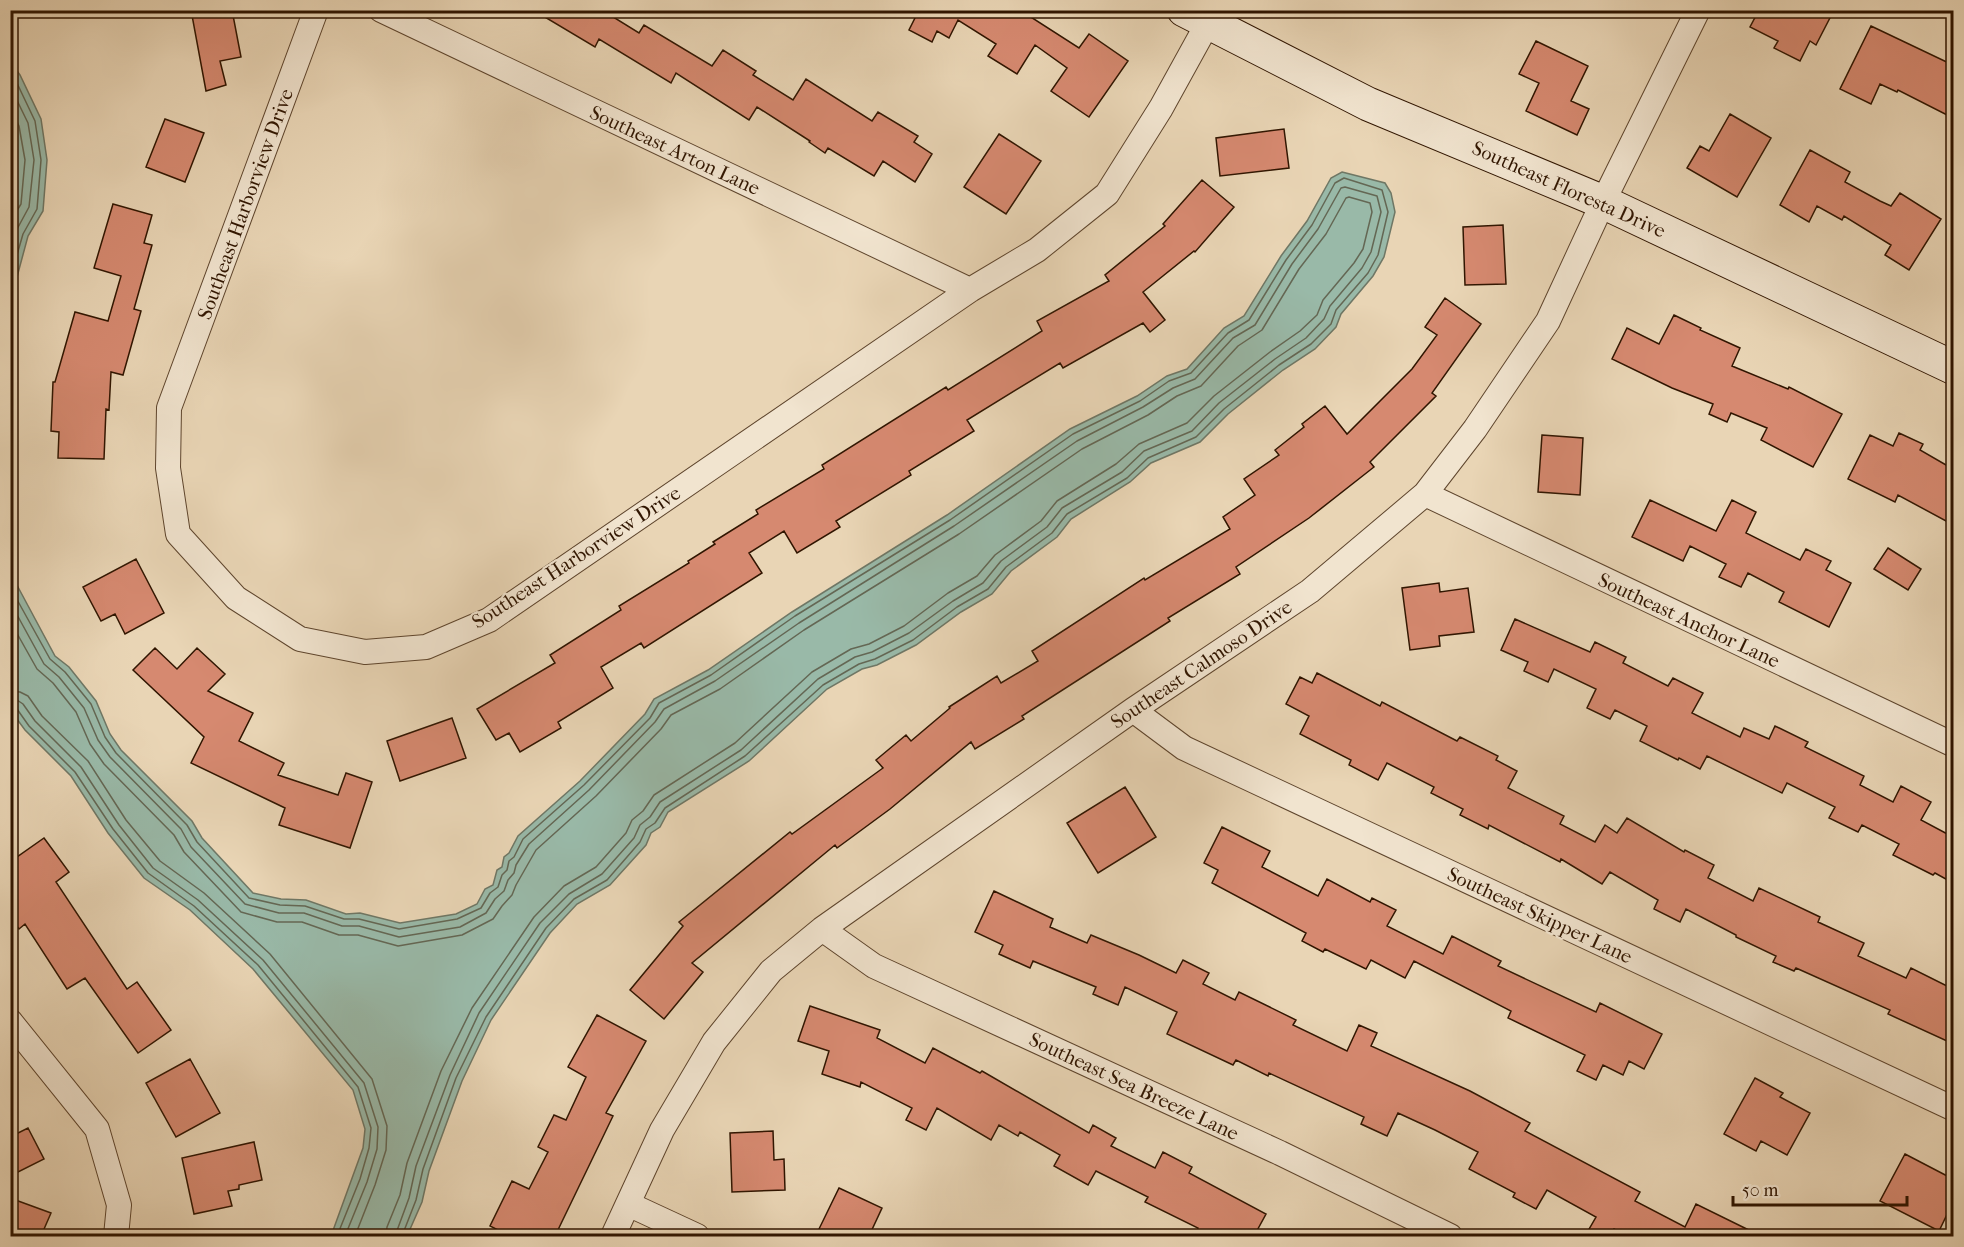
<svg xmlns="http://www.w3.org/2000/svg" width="1964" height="1247" font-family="'IM FELL French Canon',serif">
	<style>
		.water { fill: #99b9a8; stroke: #6f7765; stroke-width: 1.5 }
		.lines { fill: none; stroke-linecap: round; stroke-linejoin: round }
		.shore { stroke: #646754; stroke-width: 1.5 }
		.building { fill: #d68970; stroke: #301500; stroke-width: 1.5 }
		.street-casing { stroke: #5e452d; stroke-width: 26 }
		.secondary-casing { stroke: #301500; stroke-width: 35 }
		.street { stroke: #f1e4cf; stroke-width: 24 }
		.secondary { stroke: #f1e4cf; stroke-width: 33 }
		.labels { text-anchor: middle; stroke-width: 4.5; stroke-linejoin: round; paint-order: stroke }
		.street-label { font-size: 20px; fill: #301500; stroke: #f1e4cf }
	</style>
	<rect width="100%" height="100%" fill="#e9d5b5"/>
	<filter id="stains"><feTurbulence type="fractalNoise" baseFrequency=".00333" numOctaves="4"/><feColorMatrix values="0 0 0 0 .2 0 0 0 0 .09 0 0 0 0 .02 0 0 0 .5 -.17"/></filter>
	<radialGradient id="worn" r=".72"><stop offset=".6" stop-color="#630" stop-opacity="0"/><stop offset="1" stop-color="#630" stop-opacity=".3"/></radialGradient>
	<path class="water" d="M 11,63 L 20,75 L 41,119 L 47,160 L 43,211 L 28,236 L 17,277 L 11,311 Z
		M 1342,172 L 1385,183 L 1391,193 L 1395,212 L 1384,257 L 1373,276 L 1341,314 L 1336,327 L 1315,349 L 1283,370 L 1228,414 L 1200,442 L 1151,463 L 1130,482 L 1071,519 L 1057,537 L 1011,571 L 992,594 L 961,612 L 916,645 L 877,665 L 862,669 L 827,689 L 749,761 L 668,812 L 660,827 L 651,833 L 646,845 L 610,885 L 577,904 L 550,933 L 491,1020 L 462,1081 L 429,1171 L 422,1202 L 407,1236 L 331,1236 L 363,1148 L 365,1129 L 353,1090 L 253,969 L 190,910 L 144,878 L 108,833 L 71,776 L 25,730 L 11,711 L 11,574 L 55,656 L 69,667 L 96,701 L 110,734 L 121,750 L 192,821 L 202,838 L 253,893 L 281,899 L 306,900 L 346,914 L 360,913 L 400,923 L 456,914 L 477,904 L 485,889 L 493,885 L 497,870 L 502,867 L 504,857 L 509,853 L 518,836 L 580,781 L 645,714 L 654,699 L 708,670 L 792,612 L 947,515 L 1070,429 L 1137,396 L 1167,376 L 1187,369 L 1224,328 L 1244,316 L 1281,256 L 1307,221 L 1331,178 Z"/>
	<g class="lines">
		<path class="shore" d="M 10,73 L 15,79 L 35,121 L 41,160 L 37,209 L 23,234 L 10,279
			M 10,86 L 28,123 L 34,160 L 29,207 L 16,231 L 10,249
			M 10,107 L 19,126 L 25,160 L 21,204 L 10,222
			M 10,587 L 50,659 L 65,672 L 91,704 L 105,737 L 116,753 L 187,825 L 197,842 L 249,898 L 280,905 L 305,906 L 344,919 L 359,919 L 399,929 L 457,919 L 481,908 L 490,893 L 498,887 L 502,875 L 507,870 L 509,861 L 514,857 L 523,839 L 584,785 L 650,718 L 659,703 L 711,675 L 795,616 L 950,520 L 1073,434 L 1140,401 L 1169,381 L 1191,373 L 1228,333 L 1249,320 L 1286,260 L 1312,225 L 1335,183 L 1344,178 L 1382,190 L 1388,212 L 1378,255 L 1368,273 L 1336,310 L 1331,324 L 1311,344 L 1279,365 L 1224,409 L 1196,437 L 1148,458 L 1127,478 L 1067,514 L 1052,533 L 1006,567 L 988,589 L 957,607 L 913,640 L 875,659 L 859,664 L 823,685 L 745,756 L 665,808 L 655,823 L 646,829 L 640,842 L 607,880 L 574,899 L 546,928 L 486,1017 L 456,1078 L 423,1169 L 416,1200 L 402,1236
			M 10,602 L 44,664 L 59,677 L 84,708 L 98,740 L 110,757 L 181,829 L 191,847 L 245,904 L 279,913 L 304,913 L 342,926 L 359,926 L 399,937 L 460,927 L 486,913 L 495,899 L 504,891 L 508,880 L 514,873 L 516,865 L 529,844 L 589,790 L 655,722 L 664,709 L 715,681 L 799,623 L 954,526 L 1077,441 L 1143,407 L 1173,388 L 1195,379 L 1233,338 L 1255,325 L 1292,264 L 1318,229 L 1341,188 L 1345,187 L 1377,196 L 1381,212 L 1371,252 L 1362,268 L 1330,306 L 1324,319 L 1306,338 L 1275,359 L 1219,403 L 1192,431 L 1144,451 L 1122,472 L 1062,508 L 1047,527 L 1001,561 L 983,583 L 953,601 L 909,633 L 872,652 L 855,657 L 818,679 L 741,750 L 660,802 L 650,817 L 640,825 L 634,838 L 602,874 L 569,894 L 540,923 L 479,1013 L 450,1075 L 416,1166 L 409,1198 L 395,1236
			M 10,621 L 37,669 L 53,683 L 76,712 L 90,744 L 104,764 L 174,835 L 184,852 L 241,912 L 277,922 L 302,922 L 339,935 L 358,935 L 398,946 L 462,935 L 493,919 L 502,906 L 512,895 L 516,885 L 536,850 L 596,796 L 661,729 L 671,715 L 720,689 L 804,630 L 959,534 L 1082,449 L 1148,415 L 1177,396 L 1201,386 L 1238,346 L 1262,330 L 1299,269 L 1326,234 L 1346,198 L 1349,197 L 1370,203 L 1372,212 L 1363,249 L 1354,263 L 1323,300 L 1317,315 L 1300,331 L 1270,352 L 1214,396 L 1187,423 L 1139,444 L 1116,464 L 1057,501 L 1041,521 L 995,555 L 977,576 L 948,593 L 904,626 L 869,644 L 851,649 L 812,672 L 735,743 L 654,795 L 643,811 L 632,820 L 626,833 L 596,867 L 564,886 L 534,917 L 472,1008 L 441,1071 L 407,1163 L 400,1195 L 387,1227 L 386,1236
			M 10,691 L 20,692 L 28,696 L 42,716 L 88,761 L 126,820 L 160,861 L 204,893 L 270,954 L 372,1079 L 387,1126 L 386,1150 L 375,1185 L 355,1236
			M 10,700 L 17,700 L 23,704 L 35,721 L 81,767 L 119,825 L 153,868 L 198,900 L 263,960 L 364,1083 L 378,1127 L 377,1149 L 367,1182 L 345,1236
			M 10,707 L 17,709 L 29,726 L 75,772 L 113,829 L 148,873 L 194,906 L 258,965 L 358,1087 L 371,1128 L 369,1148 L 360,1179 L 337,1236"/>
	</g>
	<path class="building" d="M 191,10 L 232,10 L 241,57 L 220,61 L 226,85 L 206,91 Z
		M 533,10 L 602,10 L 639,33 L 644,25 L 712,66 L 723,50 L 756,71 L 753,75 L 793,100 L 806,79 L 872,121 L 878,112 L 918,136 L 914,142 L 932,154 L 915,182 L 883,161 L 874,176 L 828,148 L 825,153 L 809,142 L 810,141 L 757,107 L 749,120 L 676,73 L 671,83 L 599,39 L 595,47 Z
		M 919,10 L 1020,10 L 1079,48 L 1089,34 L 1128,61 L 1089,117 L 1051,91 L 1067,68 L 1035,45 L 1017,74 L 988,56 L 996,44 L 958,20 L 949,38 L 937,31 L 932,42 L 909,30 Z
		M 1759,10 L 1834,10 L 1816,45 L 1810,41 L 1800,61 L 1774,48 L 1778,41 L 1750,27 Z
		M 1871,26 L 1953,65 L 1953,118 L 1898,90 L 1897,92 L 1880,84 L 1871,104 L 1840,89 Z
		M 1536,41 L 1588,66 L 1571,101 L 1589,109 L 1577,135 L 1526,111 L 1539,83 L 1519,74 Z
		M 1730,114 L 1771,138 L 1737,197 L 1687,168 L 1700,146 L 1709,151 Z
		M 165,119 L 204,133 L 185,182 L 146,167 Z
		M 1284,129 L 1289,168 L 1220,176 L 1216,138 Z
		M 999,134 L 1041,161 L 1006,214 L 964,187 Z
		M 1810,150 L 1850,172 L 1845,182 L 1880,201 L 1891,206 L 1900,193 L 1941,219 L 1909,270 L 1885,255 L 1891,245 L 1844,216 L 1842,220 L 1817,206 L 1809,222 L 1780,205 Z
		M 1202,180 L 1234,207 L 1195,252 L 1194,251 L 1143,292 L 1165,320 L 1150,332 L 1143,323 L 1063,368 L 1060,363 L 967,420 L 974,431 L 909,471 L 911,475 L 836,521 L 840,527 L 797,553 L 784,531 L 749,553 L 762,573 L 644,648 L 641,643 L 601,667 L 613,688 L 558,722 L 561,728 L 520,752 L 509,733 L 496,740 L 477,709 L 555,663 L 550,655 L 621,610 L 619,606 L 689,563 L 688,561 L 715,544 L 713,542 L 758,514 L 756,510 L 824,469 L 822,465 L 946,387 L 948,390 L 1042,331 L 1037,321 L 1109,281 L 1105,275 L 1165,226 L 1163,224 Z
		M 113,204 L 152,215 L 144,243 L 152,245 L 134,309 L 141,311 L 123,375 L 111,372 L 109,410 L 106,409 L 104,459 L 58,458 L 59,432 L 51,431 L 53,382 L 55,382 L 75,312 L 108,321 L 121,276 L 94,268 Z
		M 1503,225 L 1506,284 L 1465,285 L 1463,227 Z
		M 1445,298 L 1481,324 L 1432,393 L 1436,396 L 1370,462 L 1374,467 L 1309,518 L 1236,567 L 1240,574 L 1168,618 L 1170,621 L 1022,716 L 1024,719 L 975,749 L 971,742 L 890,809 L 837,848 L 835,845 L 692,963 L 703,972 L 664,1019 L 630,990 L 683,926 L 679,922 L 790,832 L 792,834 L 883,768 L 876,760 L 906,735 L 911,741 L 950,708 L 949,707 L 997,676 L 1001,683 L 1038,661 L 1032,651 L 1144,578 L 1145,580 L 1230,529 L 1223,517 L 1255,495 L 1244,479 L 1279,455 L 1275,450 L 1304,427 L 1302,424 L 1325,406 L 1347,434 L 1412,369 L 1437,335 L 1425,327 Z
		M 1674,315 L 1701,328 L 1700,330 L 1740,348 L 1732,366 L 1788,389 L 1789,387 L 1842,414 L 1813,467 L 1761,440 L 1767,428 L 1731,413 L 1727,422 L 1709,414 L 1713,404 L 1672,388 L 1612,359 L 1627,328 L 1659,344 Z
		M 1899,433 L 1923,444 L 1920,450 L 1953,469 L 1953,508 L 1946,521 L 1898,495 L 1895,502 L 1848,479 L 1870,435 L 1893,446 Z
		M 1542,435 L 1583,438 L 1580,495 L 1538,492 Z
		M 1650,500 L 1716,531 L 1732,500 L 1756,512 L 1746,533 L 1800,560 L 1806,549 L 1831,561 L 1826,570 L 1851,583 L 1829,627 L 1779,602 L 1784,592 L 1748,573 L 1741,587 L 1719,577 L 1726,564 L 1690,546 L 1683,561 L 1632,537 Z
		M 1888,548 L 1921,569 L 1908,590 L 1874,569 Z
		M 136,559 L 164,613 L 125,634 L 115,614 L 101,621 L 83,587 Z
		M 1439,583 L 1440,592 L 1468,588 L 1474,632 L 1439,636 L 1440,646 L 1410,650 L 1402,588 Z
		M 1515,619 L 1590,652 L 1595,642 L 1626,657 L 1623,663 L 1668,686 L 1673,678 L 1703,693 L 1692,713 L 1740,737 L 1744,728 L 1769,739 L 1775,726 L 1808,742 L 1805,747 L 1864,776 L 1860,785 L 1893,802 L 1901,786 L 1931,802 L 1921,820 L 1953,837 L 1953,883 L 1935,873 L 1933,875 L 1893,855 L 1899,844 L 1862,825 L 1858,832 L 1829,818 L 1835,807 L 1787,783 L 1782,793 L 1707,756 L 1700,769 L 1679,758 L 1678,760 L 1640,741 L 1647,726 L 1615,710 L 1610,719 L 1587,708 L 1596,689 L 1554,669 L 1548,682 L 1524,671 L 1528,662 L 1501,650 Z
		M 155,648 L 177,669 L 197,648 L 225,674 L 208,691 L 253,713 L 239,741 L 284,763 L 278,775 L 338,795 L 346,773 L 372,782 L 350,848 L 279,825 L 285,808 L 191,763 L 204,737 L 133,670 Z
		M 1317,673 L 1380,706 L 1382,702 L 1457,741 L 1460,737 L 1498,756 L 1496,760 L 1517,771 L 1508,788 L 1564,816 L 1560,824 L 1595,842 L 1605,825 L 1617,833 L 1627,818 L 1684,852 L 1685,850 L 1714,865 L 1708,878 L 1753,901 L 1759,888 L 1820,917 L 1818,922 L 1864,943 L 1858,956 L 1906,978 L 1911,968 L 1953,989 L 1953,1028 L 1947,1041 L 1888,1014 L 1890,1010 L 1796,968 L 1794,971 L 1773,962 L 1776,956 L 1736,937 L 1736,935 L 1686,909 L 1680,922 L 1654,909 L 1658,900 L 1610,872 L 1602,884 L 1561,859 L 1560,862 L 1489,825 L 1488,829 L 1460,815 L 1463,809 L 1431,793 L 1434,787 L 1387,763 L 1378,780 L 1349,765 L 1351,760 L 1300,734 L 1309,716 L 1286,704 L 1300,677 L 1312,683 Z
		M 452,718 L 466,758 L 400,781 L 387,741 Z
		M 1125,787 L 1156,837 L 1098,873 L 1067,823 Z
		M 1222,827 L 1270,851 L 1262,867 L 1318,896 L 1327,879 L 1370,902 L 1372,898 L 1396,910 L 1387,926 L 1443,954 L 1452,936 L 1501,961 L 1498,966 L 1596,1012 L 1600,1003 L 1662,1034 L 1644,1069 L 1629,1061 L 1623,1075 L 1603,1065 L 1596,1080 L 1577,1071 L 1585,1055 L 1508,1018 L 1511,1011 L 1414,961 L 1405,978 L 1371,960 L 1366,969 L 1325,949 L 1323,952 L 1302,941 L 1306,933 L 1212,883 L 1218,870 L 1204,863 Z
		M 44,838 L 69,872 L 56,882 L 127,989 L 137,982 L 171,1030 L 138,1053 L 85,978 L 67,989 L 25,924 L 19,929 L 10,917 L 10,862 Z
		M 994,891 L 1053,919 L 1050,927 L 1087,943 L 1091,935 L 1139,955 L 1176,973 L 1183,960 L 1209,973 L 1203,984 L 1235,1000 L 1239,992 L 1296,1020 L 1293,1025 L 1347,1051 L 1359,1025 L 1377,1033 L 1371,1046 L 1470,1091 L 1530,1123 L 1525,1131 L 1640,1192 L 1635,1201 L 1685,1227 L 1696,1204 L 1761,1236 L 1628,1236 L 1614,1229 L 1610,1236 L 1598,1236 L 1588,1231 L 1596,1217 L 1547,1190 L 1536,1209 L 1513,1197 L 1515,1193 L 1469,1169 L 1478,1152 L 1435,1130 L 1398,1113 L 1387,1136 L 1361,1124 L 1364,1117 L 1269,1073 L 1268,1076 L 1236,1060 L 1233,1065 L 1167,1034 L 1177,1012 L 1125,987 L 1118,1005 L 1093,994 L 1096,987 L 1033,961 L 1030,968 L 999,954 L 1003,945 L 975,932 Z
		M 810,1006 L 880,1030 L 877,1038 L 925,1063 L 933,1048 L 980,1073 L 982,1071 L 1089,1133 L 1093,1125 L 1116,1138 L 1111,1146 L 1155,1168 L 1163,1152 L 1192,1167 L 1189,1173 L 1266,1214 L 1254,1236 L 1194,1236 L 1198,1228 L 1145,1202 L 1148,1197 L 1096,1171 L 1088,1185 L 1054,1166 L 1060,1155 L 1020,1132 L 1018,1136 L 999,1125 L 991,1140 L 937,1108 L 926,1130 L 906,1120 L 912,1108 L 861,1082 L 860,1087 L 822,1074 L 829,1051 L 798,1041 Z
		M 597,1015 L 646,1041 L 606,1113 L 613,1116 L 555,1236 L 510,1236 L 490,1226 L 512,1181 L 529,1189 L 548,1152 L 538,1147 L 554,1115 L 566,1120 L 586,1077 L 568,1067 Z
		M 190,1059 L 220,1113 L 176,1137 L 146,1083 Z
		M 1755,1078 L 1783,1093 L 1780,1097 L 1810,1113 L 1787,1155 L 1761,1141 L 1756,1151 L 1724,1134 Z
		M 28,1128 L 44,1159 L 10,1176 L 10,1137 Z
		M 773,1131 L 774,1160 L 784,1159 L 785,1190 L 732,1192 L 730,1133 Z
		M 254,1142 L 262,1180 L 239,1185 L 239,1189 L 228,1191 L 232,1206 L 194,1214 L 182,1158 Z
		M 1905,1154 L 1953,1179 L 1953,1202 L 1939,1231 L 1880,1201 Z
		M 839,1188 L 882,1208 L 869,1236 L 830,1236 L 818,1231 Z
		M 10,1198 L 51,1213 L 41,1236 L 10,1236 Z"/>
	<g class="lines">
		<defs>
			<path id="street" d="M 316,10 L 169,408 L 168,468 L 178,534 L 236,598 L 300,639 L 365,652 L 426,647 L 489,620 L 970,290 L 1037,250 L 1107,194 L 1161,108 L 1215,10
				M 381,10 L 970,290
				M 1425,494 L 1954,745
				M 1133,710 L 1184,748 L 1954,1109
				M 822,929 L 874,966 L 1280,1153 L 1450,1236
				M 10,1021 L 97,1129 L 119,1205 L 116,1236
				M 628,1204 L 697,1236
				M 613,1236 L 662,1130 L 714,1042 L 771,971 L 822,929 L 1133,710 L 1310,591 L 1425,494 L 1475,429 L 1548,321 L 1603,202 L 1698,10"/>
			<path id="secondary" d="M 1184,10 L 1368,104 L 1603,202 L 1954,368"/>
		</defs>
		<use href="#street" class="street-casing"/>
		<use href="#secondary" class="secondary-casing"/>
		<use href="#street" class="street"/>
		<use href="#secondary" class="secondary"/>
	</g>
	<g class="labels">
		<g class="street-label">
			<text transform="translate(675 150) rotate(25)" y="7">Southeast Arton Lane</text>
			<text transform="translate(1569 189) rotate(24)" y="7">Southeast Floresta Drive</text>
			<text transform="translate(245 204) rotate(-70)" y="7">Southeast Harborview Drive</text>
			<text transform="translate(576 557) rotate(-33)" y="7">Southeast Harborview Drive</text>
			<text transform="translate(1689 620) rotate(25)" y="7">Southeast Anchor Lane</text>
			<text transform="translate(1201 664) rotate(-34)" y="7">Southeast Calmoso Drive</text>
			<text transform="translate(1540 915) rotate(25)" y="7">Southeast Skipper Lane</text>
			<text transform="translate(1134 1086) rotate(25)" y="7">Southeast Sea Breeze Lane</text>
		</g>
	</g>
	<rect width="1964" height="1247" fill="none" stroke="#e9d5b5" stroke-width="36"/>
	<rect x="12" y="12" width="1940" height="1223" fill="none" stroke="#301500" stroke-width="3"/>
	<rect x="18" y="18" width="1928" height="1211" fill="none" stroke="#301500" stroke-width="1.5"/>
	<path d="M1733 1196v9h174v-9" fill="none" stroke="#301500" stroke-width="3"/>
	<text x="1742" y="1196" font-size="18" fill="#301500" stroke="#f1e4cf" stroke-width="4.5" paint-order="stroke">50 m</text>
	<rect width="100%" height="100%" filter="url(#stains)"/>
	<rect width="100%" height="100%" fill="url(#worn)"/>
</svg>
